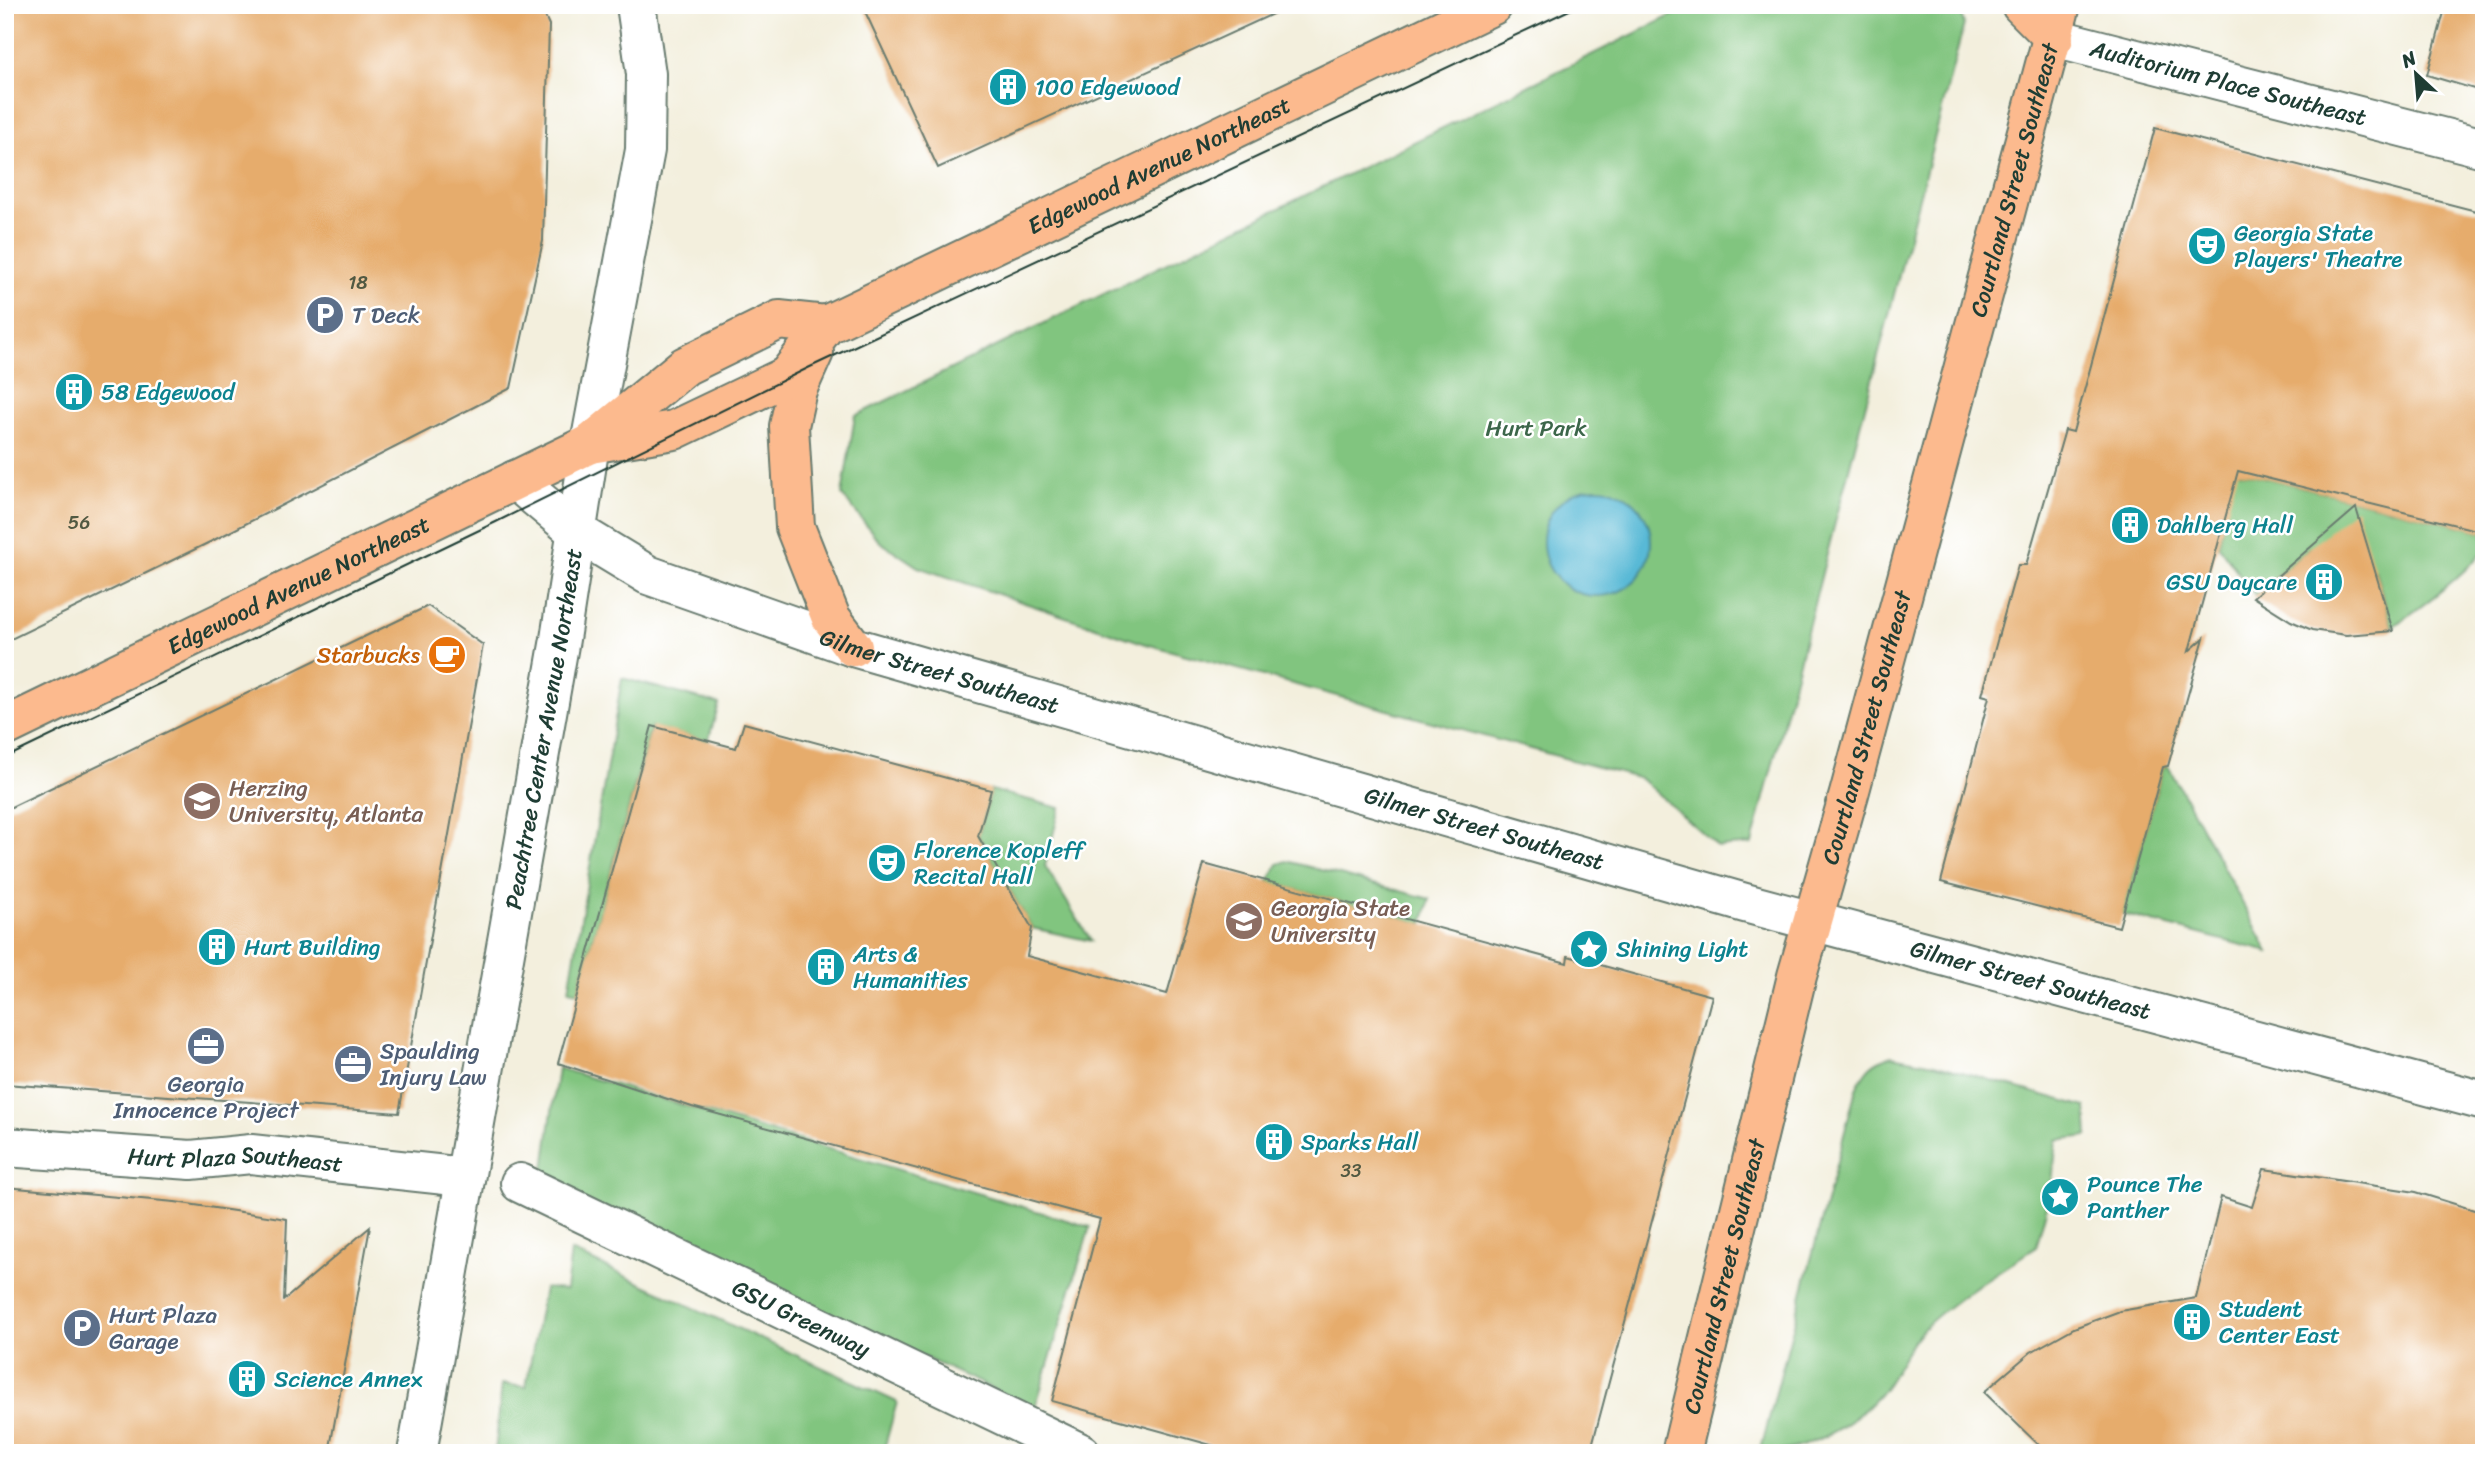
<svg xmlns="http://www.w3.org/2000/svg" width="2489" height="1458" font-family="Sriracha,sans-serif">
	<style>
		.green { fill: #81c57f; stroke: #50815a; stroke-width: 2 }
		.water { fill: #58b9d6; stroke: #3c7b85; stroke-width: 2 }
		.building { fill: #e6ac6c }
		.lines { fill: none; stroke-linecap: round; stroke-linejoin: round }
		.minor-casing { stroke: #697b6f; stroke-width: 42 }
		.major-casing { stroke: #697b6f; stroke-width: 42 }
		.minor { stroke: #fff; stroke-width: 38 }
		.major { stroke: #fcba8e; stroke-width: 38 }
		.tram { stroke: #1f3d34; stroke-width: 2 }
		.labels { text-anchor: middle; stroke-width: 5; stroke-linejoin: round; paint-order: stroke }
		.number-label { font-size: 19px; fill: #515942 }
		.street-label { font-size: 23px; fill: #1f3d34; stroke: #fff }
		.culture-label { font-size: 23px; fill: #0d838f; stroke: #fff; text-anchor: start }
		.service-label { font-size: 23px; fill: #4e5e75; stroke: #fff; text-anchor: start }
		.park-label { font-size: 23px; fill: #3c664a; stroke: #fff }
		.food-label { font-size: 23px; fill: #c56008; stroke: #fff; text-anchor: end }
		.education-label { font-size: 23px; fill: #785e54; stroke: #fff; text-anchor: start }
	</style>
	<rect width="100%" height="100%" fill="#fff"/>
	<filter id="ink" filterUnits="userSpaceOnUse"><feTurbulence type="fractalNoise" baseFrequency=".0143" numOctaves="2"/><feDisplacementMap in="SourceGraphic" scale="14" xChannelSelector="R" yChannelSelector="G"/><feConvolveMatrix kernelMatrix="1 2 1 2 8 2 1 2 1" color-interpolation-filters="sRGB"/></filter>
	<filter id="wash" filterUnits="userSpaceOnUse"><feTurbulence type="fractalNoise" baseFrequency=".00686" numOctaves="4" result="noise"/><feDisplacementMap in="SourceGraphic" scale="28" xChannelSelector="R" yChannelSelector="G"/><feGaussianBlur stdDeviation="1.57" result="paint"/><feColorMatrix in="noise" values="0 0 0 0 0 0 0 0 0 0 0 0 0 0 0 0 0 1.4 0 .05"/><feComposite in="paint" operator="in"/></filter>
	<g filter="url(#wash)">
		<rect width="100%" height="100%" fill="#f3efdd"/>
		<path class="green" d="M 1693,5 L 1958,5 L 1964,24 L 1752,844 L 1718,847 L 1641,779 L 1146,644 L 918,567 L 879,541 L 842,495 L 855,416 Z
			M 2222,467 L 2484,532 L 2484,551 C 2456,581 2426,604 2392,627 L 2375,570 L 2310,548 L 2255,595 L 2218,545 L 2225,517 Z
			M 622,678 L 719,704 L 708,741 L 651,727 L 578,992 L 569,990 Z
			M 2168,766 L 2269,952 L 2122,914 L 2163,767 Z
			M 991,790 L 1060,808 L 1045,866 L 1091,941 L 1032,928 L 978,836 Z
			M 1287,861 L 1430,899 L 1423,924 L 1268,882 L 1278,864 Z
			M 1892,1056 L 1934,1064 L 2086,1107 L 2088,1136 L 2057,1140 L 2051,1191 L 2036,1247 C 1998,1272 1956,1297 1923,1329 C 1904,1349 1896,1376 1878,1396 C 1850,1428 1802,1453 1760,1453 L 1856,1089 C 1865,1070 1872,1061 1892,1056 Z
			M 558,1068 L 1090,1227 L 1035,1408 L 542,1183 Z
			M 571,1251 L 897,1402 L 883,1453 L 495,1453 L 502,1384 L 526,1387 L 544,1288 L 566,1290 Z"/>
		<path class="water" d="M1543 542a54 54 0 1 1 108 0a54 54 0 1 1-108 0Z"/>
		<g id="blocks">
			<path class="building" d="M 5,5 L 540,5 L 549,25 L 543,241 L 511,388 L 214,540 L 5,642 Z
				M 862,5 L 1292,5 L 938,168 Z
				M 2446,5 L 2484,5 L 2484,92 L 2427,75 Z
				M 2155,128 L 2484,213 L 2484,532 L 2238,471 L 2189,651 L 2204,638 L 2168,766 L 2163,767 L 2119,927 L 1941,882 L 1989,697 L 1982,695 L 2018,565 L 2026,565 L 2065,430 L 2073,432 Z
				M 2356,508 L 2393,631 L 2346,635 L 2312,630 L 2291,621 L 2253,597 Z
				M 428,606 L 483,645 L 399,1113 L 5,1084 L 5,810 Z
				M 744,723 L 991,790 L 978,836 L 1032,928 L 1027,956 L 1167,994 L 1204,864 L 1567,963 L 1568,956 L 1712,996 L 1590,1453 L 1240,1453 L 1052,1401 L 1100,1219 L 692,1107 L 558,1063 L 652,726 L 736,748 Z
				M 2264,1169 L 2416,1192 L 2484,1213 L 2484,1453 L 2047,1453 L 1984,1392 L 2031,1352 L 2074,1328 L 2120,1311 L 2196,1298 L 2221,1197 L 2252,1207 Z
				M 5,1187 L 175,1202 L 287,1219 L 284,1300 L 370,1227 L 329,1453 L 5,1453 Z"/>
		</g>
	</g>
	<g filter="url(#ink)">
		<use href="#blocks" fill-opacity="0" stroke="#697b6f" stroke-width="2"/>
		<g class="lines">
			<defs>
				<g id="minor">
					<path id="s1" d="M 2054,38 L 2484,148"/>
					<path id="s2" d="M 515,480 L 577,532 L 648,575 L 853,647 L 1745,903 L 2484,1101"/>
					<path id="s3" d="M 5,1147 L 191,1160 L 251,1154 L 464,1177"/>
					<path id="s4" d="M 520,1183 L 1081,1453"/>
					<path id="s5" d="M 417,1453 L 560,639 L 590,444 L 645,150 L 646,74 L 636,5"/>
				</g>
				<g id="major">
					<path d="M 2021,5 L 2054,38"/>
					<path d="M 814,352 L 797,390 L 789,426 L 795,527 L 831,618 L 853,647"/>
					<path id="s6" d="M 590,444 L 674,430 L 787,376 L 826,325 L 1493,5"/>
					<path id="s7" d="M 5,727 L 590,444 L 685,366 L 779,320 L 826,325"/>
					<path id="s8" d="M 1681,1453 L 1797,976 L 1849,794 L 2061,5"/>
				</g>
			</defs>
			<use href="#minor" class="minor-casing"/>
			<use href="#major" class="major-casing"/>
			<use href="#minor" class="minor"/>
			<use href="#major" class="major"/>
			<path class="tram" d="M 5,758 L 496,522 L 808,368 L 1580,5"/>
		</g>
	</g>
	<defs>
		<symbol id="building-disc" viewBox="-11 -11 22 22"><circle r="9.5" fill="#0f9aa8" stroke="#fff"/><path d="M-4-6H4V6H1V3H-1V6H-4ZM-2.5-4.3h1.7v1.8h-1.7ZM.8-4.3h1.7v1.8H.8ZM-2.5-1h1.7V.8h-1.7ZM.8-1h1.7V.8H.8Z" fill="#fff"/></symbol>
		<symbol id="theatre-disc" viewBox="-11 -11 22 22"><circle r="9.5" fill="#0f9aa8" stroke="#fff"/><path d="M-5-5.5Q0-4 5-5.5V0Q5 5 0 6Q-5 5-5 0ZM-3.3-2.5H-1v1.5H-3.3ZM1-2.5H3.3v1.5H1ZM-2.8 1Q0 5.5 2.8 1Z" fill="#fff"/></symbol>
		<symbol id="parking-disc" viewBox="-11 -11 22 22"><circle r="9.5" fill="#5c6f8a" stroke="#fff"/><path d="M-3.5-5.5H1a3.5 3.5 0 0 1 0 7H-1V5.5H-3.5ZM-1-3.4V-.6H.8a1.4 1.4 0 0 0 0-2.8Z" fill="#fff"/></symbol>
		<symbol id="cafe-disc" viewBox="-11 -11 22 22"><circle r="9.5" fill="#e8710a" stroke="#fff"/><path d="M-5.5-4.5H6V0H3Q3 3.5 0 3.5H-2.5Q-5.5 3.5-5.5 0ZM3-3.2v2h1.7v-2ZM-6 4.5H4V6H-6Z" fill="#fff"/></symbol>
		<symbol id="university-disc" viewBox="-11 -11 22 22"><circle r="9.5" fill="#8d6e63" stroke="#fff"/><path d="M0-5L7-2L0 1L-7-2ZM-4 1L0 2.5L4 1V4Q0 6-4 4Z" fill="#fff"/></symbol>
		<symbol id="sight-disc" viewBox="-11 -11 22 22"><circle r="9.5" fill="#0f9aa8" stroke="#fff"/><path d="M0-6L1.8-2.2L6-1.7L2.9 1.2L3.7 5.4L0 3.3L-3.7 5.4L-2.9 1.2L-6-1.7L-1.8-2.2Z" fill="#fff"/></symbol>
		<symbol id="office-disc" viewBox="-11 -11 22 22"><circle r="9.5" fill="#5c6f8a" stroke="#fff"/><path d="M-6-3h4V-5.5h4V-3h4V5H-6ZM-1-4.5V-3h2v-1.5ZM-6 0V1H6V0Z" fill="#fff"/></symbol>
	</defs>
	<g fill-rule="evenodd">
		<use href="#building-disc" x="986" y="65" width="44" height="44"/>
		<use href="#theatre-disc" x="2185" y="224" width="44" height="44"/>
		<use href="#parking-disc" x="303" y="293" width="44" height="44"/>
		<use href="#building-disc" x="52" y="370" width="44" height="44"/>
		<use href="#building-disc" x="2108" y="503" width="44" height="44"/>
		<use href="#building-disc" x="2302" y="560" width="44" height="44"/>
		<use href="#cafe-disc" x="425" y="633" width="44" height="44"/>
		<use href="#university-disc" x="180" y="779" width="44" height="44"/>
		<use href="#theatre-disc" x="865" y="841" width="44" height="44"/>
		<use href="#university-disc" x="1222" y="899" width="44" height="44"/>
		<use href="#building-disc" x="195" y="925" width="44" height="44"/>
		<use href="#sight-disc" x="1567" y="927" width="44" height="44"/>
		<use href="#building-disc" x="804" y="945" width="44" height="44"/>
		<use href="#office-disc" x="184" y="1024" width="44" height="44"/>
		<use href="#office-disc" x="331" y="1042" width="44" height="44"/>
		<use href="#building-disc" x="1252" y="1120" width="44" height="44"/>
		<use href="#sight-disc" x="2038" y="1175" width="44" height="44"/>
		<use href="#building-disc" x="2170" y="1300" width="44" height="44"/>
		<use href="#parking-disc" x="60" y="1306" width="44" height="44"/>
		<use href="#building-disc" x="225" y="1357" width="44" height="44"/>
	</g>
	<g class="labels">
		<g class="number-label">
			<text x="358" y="289">18</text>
			<text x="79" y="529">56</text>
			<text x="1351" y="1177">33</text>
		</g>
		<g class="street-label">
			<text dy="8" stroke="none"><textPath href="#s1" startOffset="180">Auditorium Place Southeast</textPath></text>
			<text dy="8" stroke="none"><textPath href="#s6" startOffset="644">Edgewood Avenue Northeast</textPath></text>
			<text dy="8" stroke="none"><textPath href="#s8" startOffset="1316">Courtland Street Southeast</textPath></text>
			<text dy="8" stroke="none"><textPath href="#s7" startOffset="326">Edgewood Avenue Northeast</textPath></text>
			<text dy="8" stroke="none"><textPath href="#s2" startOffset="471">Gilmer Street Southeast</textPath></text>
			<text dy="8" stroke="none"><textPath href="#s8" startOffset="749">Courtland Street Southeast</textPath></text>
			<text dy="8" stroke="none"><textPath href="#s5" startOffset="735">Peachtree Center Avenue Northeast</textPath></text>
			<text dy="8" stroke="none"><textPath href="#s2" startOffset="1038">Gilmer Street Southeast</textPath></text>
			<text dy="8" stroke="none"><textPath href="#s2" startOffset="1605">Gilmer Street Southeast</textPath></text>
			<text dy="8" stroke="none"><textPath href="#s3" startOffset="231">Hurt Plaza Southeast</textPath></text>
			<text dy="8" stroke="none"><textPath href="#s8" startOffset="182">Courtland Street Southeast</textPath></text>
			<text dy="8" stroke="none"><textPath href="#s4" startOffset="312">GSU Greenway</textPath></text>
		</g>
		<g class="culture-label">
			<text x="1035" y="95">100 Edgewood</text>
			<text x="2234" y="241">Georgia State<tspan x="2234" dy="26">Players' Theatre</tspan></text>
			<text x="101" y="400">58 Edgewood</text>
			<text x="2157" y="533">Dahlberg Hall</text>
			<text x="2297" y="590" text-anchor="end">GSU Daycare</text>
			<text x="914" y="858">Florence Kopleff<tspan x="914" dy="26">Recital Hall</tspan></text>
			<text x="244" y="955">Hurt Building</text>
			<text x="1616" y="957">Shining Light</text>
			<text x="853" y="962">Arts &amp;<tspan x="853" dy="26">Humanities</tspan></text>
			<text x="1301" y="1150">Sparks Hall</text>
			<text x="2087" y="1192">Pounce The<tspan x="2087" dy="26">Panther</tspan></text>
			<text x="2219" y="1317">Student<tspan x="2219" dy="26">Center East</tspan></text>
			<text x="274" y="1387">Science Annex</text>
		</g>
		<g class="service-label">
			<text x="352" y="323">T Deck</text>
			<text x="380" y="1059">Spaulding<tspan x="380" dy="26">Injury Law</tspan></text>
			<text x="206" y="1092" text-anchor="middle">Georgia<tspan x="206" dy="26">Innocence Project</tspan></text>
			<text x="109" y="1323">Hurt Plaza<tspan x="109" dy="26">Garage</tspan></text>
		</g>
		<g class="park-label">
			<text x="1536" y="436">Hurt Park</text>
		</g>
		<g class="food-label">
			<text x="420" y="663">Starbucks</text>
		</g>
		<g class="education-label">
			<text x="229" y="796">Herzing<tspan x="229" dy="26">University, Atlanta</tspan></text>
			<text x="1271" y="916">Georgia State<tspan x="1271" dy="26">University</tspan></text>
		</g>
	</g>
	<rect width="2489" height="1458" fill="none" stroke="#fff" stroke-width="28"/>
	<g transform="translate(2416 74) rotate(334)" stroke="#ffffff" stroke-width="5" paint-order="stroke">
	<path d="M0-5L12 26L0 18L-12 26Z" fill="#1f3d34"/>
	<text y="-10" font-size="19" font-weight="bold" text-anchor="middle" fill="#1f3d34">N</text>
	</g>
</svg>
